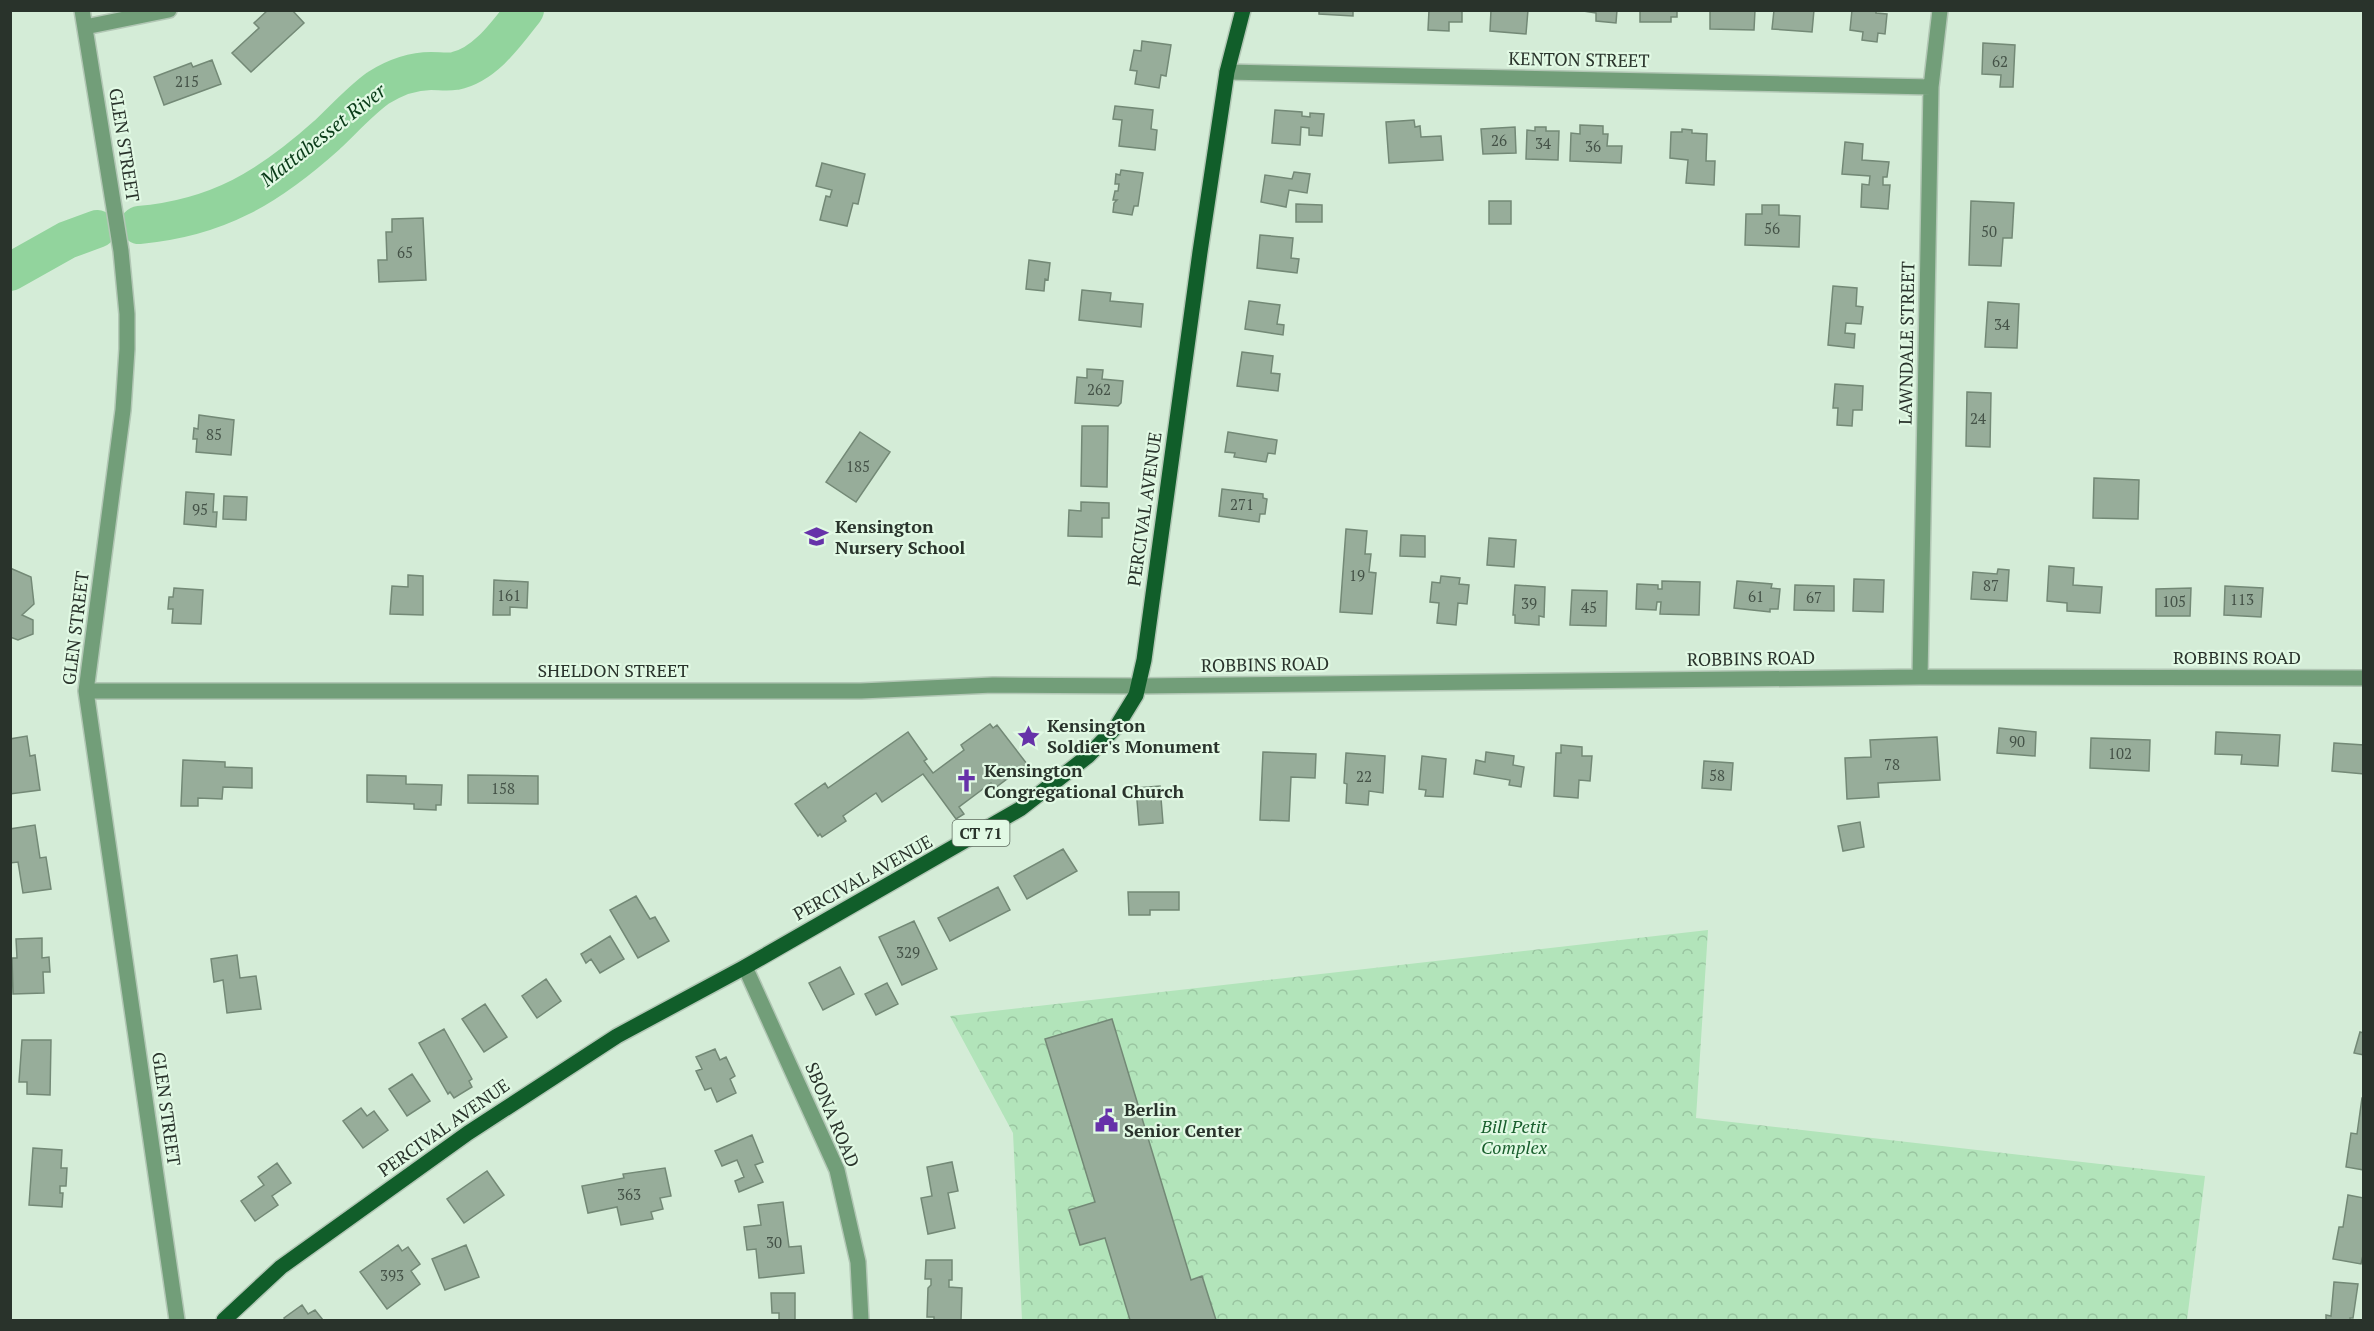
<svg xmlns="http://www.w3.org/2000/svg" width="2374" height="1331" font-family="'PT Serif',serif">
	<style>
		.park { fill: url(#park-crowns) }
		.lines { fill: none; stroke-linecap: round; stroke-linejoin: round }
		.river { stroke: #92d49d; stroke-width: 38 }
		.building { fill: #97ad9a; stroke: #738976; stroke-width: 1.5 }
		.minor-casing { stroke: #b2c7b5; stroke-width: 18 }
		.major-casing { stroke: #b2c7b5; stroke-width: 18 }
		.minor { stroke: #729e79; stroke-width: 15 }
		.major { stroke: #115e2a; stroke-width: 15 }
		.labels { text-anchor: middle; stroke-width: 4.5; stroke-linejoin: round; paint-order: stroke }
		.number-label { font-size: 15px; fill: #445247 }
		.shield { fill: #e1f9e4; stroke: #606e62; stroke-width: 1.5 }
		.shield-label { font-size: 16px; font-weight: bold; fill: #29332b }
		.street-label { font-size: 18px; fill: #29332b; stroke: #e1f9e4 }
		.poi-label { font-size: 18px; font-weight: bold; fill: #29332b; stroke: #e1f9e4; text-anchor: start }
		.park-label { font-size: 18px; font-style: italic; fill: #195f2d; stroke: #e1f9e4 }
		.water-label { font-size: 20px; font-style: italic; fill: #093b18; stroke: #e1f9e4 }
	</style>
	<defs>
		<pattern id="park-crowns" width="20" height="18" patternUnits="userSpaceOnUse" patternTransform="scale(1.5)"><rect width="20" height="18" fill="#b2e4ba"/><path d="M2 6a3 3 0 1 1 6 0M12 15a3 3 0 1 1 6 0" fill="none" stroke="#99c4a0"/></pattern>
	</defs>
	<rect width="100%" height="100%" fill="#d4ecd7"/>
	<path class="park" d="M 1708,930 L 1696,1118 L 2205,1176 L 2187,1320 L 1022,1320 L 1013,1133 L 950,1016 Z"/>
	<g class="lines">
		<path class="river" d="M 139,225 C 218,218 269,187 327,135 C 344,119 359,102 378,88 C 394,78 411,71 431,71 C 439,71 447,72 455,71 C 485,65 507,33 525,10
			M 10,272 L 67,240 L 97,229"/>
	</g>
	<path class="building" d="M 268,10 L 292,10 L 304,23 L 251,72 L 232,53 L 259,28 L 254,23 Z
		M 1319,10 L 1353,10 L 1353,16 L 1319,14 Z
		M 1429,10 L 1462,10 L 1462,22 L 1449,22 L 1449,31 L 1428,30 Z
		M 1491,10 L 1528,10 L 1526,34 L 1490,31 Z
		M 1577,10 L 1617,10 L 1616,23 L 1596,21 L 1596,13 Z
		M 1640,10 L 1677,10 L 1677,17 L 1671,17 L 1671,22 L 1640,22 Z
		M 1710,10 L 1755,10 L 1754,30 L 1710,29 Z
		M 1774,10 L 1814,10 L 1812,32 L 1772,29 Z
		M 1852,10 L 1876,10 L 1876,13 L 1887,14 L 1885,34 L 1878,33 L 1877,42 L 1862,40 L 1863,32 L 1850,30 Z
		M 1142,41 L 1171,45 L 1166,76 L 1161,75 L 1159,88 L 1135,84 L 1137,71 L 1130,70 L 1134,50 L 1141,51 Z
		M 1983,43 L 2015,45 L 2013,87 L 2000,87 L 2001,75 L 1982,74 Z
		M 212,60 L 221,84 L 164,105 L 154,77 L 191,63 L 193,67 Z
		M 1115,106 L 1153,110 L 1151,129 L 1157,130 L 1155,150 L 1119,146 L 1122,120 L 1113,119 Z
		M 1275,110 L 1302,112 L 1302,116 L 1310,117 L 1310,113 L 1324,114 L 1322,136 L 1309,135 L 1309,128 L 1301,127 L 1300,145 L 1272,143 Z
		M 1414,120 L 1415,127 L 1420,126 L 1421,137 L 1441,136 L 1443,160 L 1389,163 L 1386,122 Z
		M 1580,125 L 1603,126 L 1603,134 L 1608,134 L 1607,146 L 1622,146 L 1621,163 L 1570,161 L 1571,133 L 1580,134 Z
		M 1515,127 L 1516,153 L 1483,154 L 1481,129 Z
		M 1535,127 L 1546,127 L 1546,131 L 1559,131 L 1558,160 L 1526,159 L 1527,130 L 1535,131 Z
		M 1682,129 L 1692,130 L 1692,133 L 1707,134 L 1706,161 L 1715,161 L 1714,185 L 1686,183 L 1688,160 L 1670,158 L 1671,132 L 1682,132 Z
		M 1845,142 L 1863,144 L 1862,160 L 1889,162 L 1887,177 L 1883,177 L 1883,185 L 1890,185 L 1888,209 L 1861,207 L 1862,184 L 1869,185 L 1870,176 L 1842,174 Z
		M 822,163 L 865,174 L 858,204 L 853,203 L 847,226 L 820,220 L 826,196 L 830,197 L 832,190 L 816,186 Z
		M 1121,170 L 1143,173 L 1138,206 L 1134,206 L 1132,215 L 1113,212 L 1114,203 L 1117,200 L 1113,200 L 1115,191 L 1118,191 L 1119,184 L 1115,184 L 1116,174 L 1120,175 Z
		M 1294,172 L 1310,174 L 1307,193 L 1289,190 L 1286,207 L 1261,202 L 1265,175 L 1292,179 Z
		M 1489,201 L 1511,201 L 1511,224 L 1489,224 Z
		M 1971,201 L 2014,203 L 2012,238 L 2003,238 L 2001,266 L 1969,265 Z
		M 1296,204 L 1322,205 L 1322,222 L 1296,222 Z
		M 1762,205 L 1779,205 L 1779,215 L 1800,216 L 1799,247 L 1745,245 L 1746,214 L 1762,214 Z
		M 423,218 L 426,280 L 379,282 L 378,260 L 387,260 L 386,232 L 392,232 L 392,219 Z
		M 1260,235 L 1293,238 L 1291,258 L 1299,259 L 1297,273 L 1257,268 Z
		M 1029,260 L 1050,263 L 1048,280 L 1045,279 L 1044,291 L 1026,289 Z
		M 1833,286 L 1857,288 L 1856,306 L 1863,307 L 1861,324 L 1846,323 L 1845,333 L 1855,334 L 1854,348 L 1828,345 Z
		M 1082,290 L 1111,293 L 1110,301 L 1143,304 L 1141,327 L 1079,320 Z
		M 1249,301 L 1280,305 L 1277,324 L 1284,325 L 1283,335 L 1245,329 Z
		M 1988,302 L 2019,304 L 2017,348 L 1985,347 Z
		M 1242,352 L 1273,356 L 1271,373 L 1280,374 L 1278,391 L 1237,386 Z
		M 1087,369 L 1103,370 L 1102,379 L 1123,381 L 1121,403 L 1118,406 L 1075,403 L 1077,377 L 1087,378 Z
		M 1835,384 L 1863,386 L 1862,410 L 1853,410 L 1852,426 L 1837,425 L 1838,408 L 1833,408 Z
		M 1967,392 L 1991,393 L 1990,447 L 1966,446 Z
		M 199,415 L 234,420 L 231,455 L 196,452 L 197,439 L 193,439 L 194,428 L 198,429 Z
		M 1082,426 L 1108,426 L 1107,487 L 1081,486 Z
		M 860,432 L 890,452 L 856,502 L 826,482 Z
		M 1228,432 L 1277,440 L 1275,454 L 1268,453 L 1266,462 L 1234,457 L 1235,453 L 1225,452 Z
		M 2094,478 L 2139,480 L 2138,519 L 2093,518 Z
		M 1222,489 L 1263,494 L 1263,498 L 1267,499 L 1265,514 L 1260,514 L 1259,522 L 1219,516 Z
		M 186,492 L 214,494 L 213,512 L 217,512 L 216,527 L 184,524 Z
		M 224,496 L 247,497 L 246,520 L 223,519 Z
		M 1081,502 L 1109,503 L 1109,518 L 1102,518 L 1102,537 L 1068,536 L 1069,510 L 1081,511 Z
		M 1346,529 L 1367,531 L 1365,554 L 1371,554 L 1369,572 L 1376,573 L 1372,614 L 1340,612 Z
		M 1401,535 L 1425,536 L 1425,557 L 1400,556 Z
		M 1489,538 L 1516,540 L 1514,567 L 1487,565 Z
		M 2049,566 L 2074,568 L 2073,585 L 2102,587 L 2100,613 L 2067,611 L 2067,603 L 2047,601 Z
		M 10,568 L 31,577 L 34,604 L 22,615 L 33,620 L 33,634 L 18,640 L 10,637 Z
		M 1998,569 L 2009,570 L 2007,601 L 1971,599 L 1973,572 L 1997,574 Z
		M 408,575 L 423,576 L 423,615 L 390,614 L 392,586 L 408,587 Z
		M 1441,576 L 1460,578 L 1459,584 L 1469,585 L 1467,604 L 1458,603 L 1456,625 L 1437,623 L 1439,603 L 1430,602 L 1432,582 L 1440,583 Z
		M 1854,579 L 1884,580 L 1883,612 L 1853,611 Z
		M 494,580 L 528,582 L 527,608 L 510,607 L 510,615 L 493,615 Z
		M 1662,581 L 1700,582 L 1699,615 L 1660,614 L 1661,602 L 1657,602 L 1656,610 L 1636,609 L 1637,584 L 1658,585 L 1658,589 L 1662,589 Z
		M 1737,581 L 1772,584 L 1771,588 L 1780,589 L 1778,609 L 1770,609 L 1770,612 L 1734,608 Z
		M 1515,585 L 1545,587 L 1544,617 L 1539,616 L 1539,625 L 1515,623 L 1515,615 L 1513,615 Z
		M 1795,585 L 1834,586 L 1834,611 L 1794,610 Z
		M 2225,586 L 2263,588 L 2261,617 L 2224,615 Z
		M 174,588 L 203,590 L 201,624 L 172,623 L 173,609 L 168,609 L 169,597 L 173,597 Z
		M 2191,588 L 2190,616 L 2156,616 L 2156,589 Z
		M 1572,590 L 1607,591 L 1606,626 L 1570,625 Z
		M 990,724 L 993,728 L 997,725 L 1027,764 L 995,788 L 991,783 L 959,807 L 964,814 L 956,819 L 923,774 L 882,802 L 876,793 L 843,816 L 846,821 L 822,837 L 820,834 L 818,836 L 795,804 L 825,783 L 828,788 L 908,732 L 927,759 L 924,761 L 933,773 L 964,750 L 961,745 Z
		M 1999,728 L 2036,732 L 2035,756 L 1997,753 Z
		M 2216,732 L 2280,735 L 2278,766 L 2241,764 L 2242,755 L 2215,754 Z
		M 27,736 L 30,756 L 35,755 L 40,790 L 10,794 L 10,739 Z
		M 1937,737 L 1940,780 L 1878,783 L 1879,797 L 1847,799 L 1845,758 L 1871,757 L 1870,740 Z
		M 2091,738 L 2150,740 L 2149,771 L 2090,768 Z
		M 2334,743 L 2364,745 L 2364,774 L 2332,771 Z
		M 1561,745 L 1582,747 L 1582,756 L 1592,756 L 1590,781 L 1579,780 L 1578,798 L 1554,796 L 1556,753 L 1561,753 Z
		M 1263,752 L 1316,754 L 1315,778 L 1291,777 L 1289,821 L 1260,820 Z
		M 1486,752 L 1514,756 L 1513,765 L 1524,767 L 1521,787 L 1509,785 L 1510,780 L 1474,774 L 1476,760 L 1485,762 Z
		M 1346,753 L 1385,756 L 1383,793 L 1369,791 L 1368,805 L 1346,803 L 1347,784 L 1344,783 Z
		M 1422,756 L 1446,759 L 1443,797 L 1425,796 L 1426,790 L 1419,789 Z
		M 183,760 L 225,762 L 225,767 L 252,768 L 252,788 L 223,787 L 222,799 L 198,798 L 198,806 L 181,806 Z
		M 1704,761 L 1733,763 L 1731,790 L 1702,788 Z
		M 367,775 L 406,776 L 406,784 L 442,785 L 441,805 L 436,805 L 436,810 L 414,809 L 414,804 L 367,802 Z
		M 468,775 L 538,776 L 538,804 L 468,803 Z
		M 1160,786 L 1163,823 L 1139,825 L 1136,788 Z
		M 1860,822 L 1864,847 L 1843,851 L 1838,826 Z
		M 35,825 L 40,858 L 46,857 L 51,889 L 23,893 L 18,862 L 10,863 L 10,829 Z
		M 1063,849 L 1077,871 L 1027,899 L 1014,876 Z
		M 998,887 L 1010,910 L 950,941 L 938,918 Z
		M 1128,892 L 1179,892 L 1179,910 L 1150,910 L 1150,915 L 1129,915 Z
		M 636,896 L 650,919 L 655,917 L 669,941 L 638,958 L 610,910 Z
		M 914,921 L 937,969 L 902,985 L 879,937 Z
		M 610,936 L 624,959 L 600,973 L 591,959 L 586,963 L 581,954 Z
		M 42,938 L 42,958 L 49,957 L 50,972 L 43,972 L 44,993 L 13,994 L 12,958 L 17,958 L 16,939 Z
		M 237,955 L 240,978 L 256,976 L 261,1009 L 227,1013 L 223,980 L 214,982 L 211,959 Z
		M 840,967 L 854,994 L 823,1010 L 809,983 Z
		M 546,979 L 561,1001 L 537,1018 L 522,996 Z
		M 887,983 L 898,1004 L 876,1015 L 865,994 Z
		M 485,1004 L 507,1037 L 484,1052 L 462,1019 Z
		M 1112,1019 L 1191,1280 L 1202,1276 L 1216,1320 L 1130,1320 L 1105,1238 L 1080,1245 L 1069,1210 L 1095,1202 L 1045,1039 Z
		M 444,1029 L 472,1079 L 469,1081 L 472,1087 L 454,1098 L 450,1092 L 448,1094 L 419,1043 Z
		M 2360,1032 L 2364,1033 L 2364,1055 L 2354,1053 Z
		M 22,1040 L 51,1040 L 50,1095 L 27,1094 L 27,1082 L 19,1082 Z
		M 715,1049 L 720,1060 L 726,1057 L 735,1076 L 730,1079 L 736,1093 L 717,1102 L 711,1088 L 705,1090 L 696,1071 L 702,1069 L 696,1057 Z
		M 412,1074 L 430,1101 L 407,1116 L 389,1089 Z
		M 2362,1098 L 2364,1098 L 2364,1170 L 2346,1167 L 2351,1133 L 2357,1134 Z
		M 361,1108 L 367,1116 L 374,1111 L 388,1130 L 363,1148 L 343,1121 Z
		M 752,1135 L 763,1162 L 755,1165 L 763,1182 L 739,1192 L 735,1181 L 744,1177 L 737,1160 L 722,1166 L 715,1151 Z
		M 33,1148 L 62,1150 L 61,1168 L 67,1168 L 66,1186 L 60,1186 L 60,1193 L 63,1193 L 62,1207 L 29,1205 Z
		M 952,1162 L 958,1191 L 948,1193 L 955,1228 L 928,1234 L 921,1198 L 932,1196 L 927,1167 Z
		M 277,1163 L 291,1183 L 272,1196 L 278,1205 L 255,1221 L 241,1201 L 264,1185 L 258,1177 Z
		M 665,1168 L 671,1196 L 660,1198 L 663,1209 L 651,1212 L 653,1219 L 621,1225 L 617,1207 L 588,1213 L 582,1186 L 624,1178 L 623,1174 Z
		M 487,1171 L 504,1195 L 464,1223 L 447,1199 Z
		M 2348,1195 L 2364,1198 L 2364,1251 L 2361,1264 L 2333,1259 L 2339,1227 L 2343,1227 Z
		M 783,1202 L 789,1247 L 801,1246 L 804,1273 L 759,1278 L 756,1249 L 747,1250 L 744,1227 L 761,1225 L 758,1205 Z
		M 398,1245 L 402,1251 L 408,1247 L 420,1264 L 411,1271 L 420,1284 L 387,1309 L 360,1272 Z
		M 466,1245 L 479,1277 L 445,1290 L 432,1259 Z
		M 926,1260 L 952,1260 L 952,1280 L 949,1280 L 949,1287 L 962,1288 L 961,1320 L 934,1320 L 934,1317 L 927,1317 L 928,1288 L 931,1285 L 931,1279 L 925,1279 Z
		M 2334,1282 L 2358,1284 L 2353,1318 L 2350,1318 L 2350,1320 L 2326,1320 L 2326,1315 L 2331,1316 Z
		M 771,1293 L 795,1293 L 795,1320 L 779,1320 L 779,1313 L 772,1313 Z
		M 302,1305 L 308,1314 L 315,1310 L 323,1320 L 285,1320 L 284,1318 Z"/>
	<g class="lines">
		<defs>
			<path id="minor" d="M 82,10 L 121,251 L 127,314 L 127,349 L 123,410 L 86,691 L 177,1320
				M 85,27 L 169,10
				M 1227,72 L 1931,87
				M 1920,677 L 1931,87 L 1940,10
				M 86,691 L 861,691 L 993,685 L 1139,686 L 1920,677 L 2364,678
				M 745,967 L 837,1170 L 858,1262 L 861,1320"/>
			<path id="major" d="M 224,1320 L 281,1267 L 468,1133 L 617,1036 L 745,967 L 1020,809 L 1088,756 L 1117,726 L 1136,695 L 1144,660 L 1200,252 L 1227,72 L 1243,10"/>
		</defs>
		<use href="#minor" class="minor-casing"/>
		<use href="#major" class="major-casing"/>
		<use href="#minor" class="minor"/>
		<use href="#major" class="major"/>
	</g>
	<defs>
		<symbol id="school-bare" viewBox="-9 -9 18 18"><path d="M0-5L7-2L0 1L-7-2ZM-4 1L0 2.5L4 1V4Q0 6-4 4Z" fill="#6632a9" stroke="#e1f9e4" stroke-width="2.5" paint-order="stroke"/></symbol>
		<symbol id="sight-bare" viewBox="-9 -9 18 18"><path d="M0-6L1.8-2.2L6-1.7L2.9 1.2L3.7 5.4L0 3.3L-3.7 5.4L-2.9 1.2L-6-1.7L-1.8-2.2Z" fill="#6632a9" stroke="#e1f9e4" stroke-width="2.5" paint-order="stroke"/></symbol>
		<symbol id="church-bare" viewBox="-9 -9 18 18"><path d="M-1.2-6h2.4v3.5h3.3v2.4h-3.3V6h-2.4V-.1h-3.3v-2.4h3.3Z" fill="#6632a9" stroke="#e1f9e4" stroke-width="2.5" paint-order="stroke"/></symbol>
		<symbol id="civic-bare" viewBox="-9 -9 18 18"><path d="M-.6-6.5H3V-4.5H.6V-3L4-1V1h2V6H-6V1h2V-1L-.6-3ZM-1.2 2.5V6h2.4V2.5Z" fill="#6632a9" stroke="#e1f9e4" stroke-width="2.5" paint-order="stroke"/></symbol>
	</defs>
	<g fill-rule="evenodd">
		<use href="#school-bare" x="800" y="520" width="33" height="33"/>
		<use href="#sight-bare" x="1012" y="720" width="33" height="33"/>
		<use href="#church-bare" x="950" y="764" width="33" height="33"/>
		<use href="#civic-bare" x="1090" y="1104" width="33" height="33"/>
	</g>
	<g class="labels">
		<g class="number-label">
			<text x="2000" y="67">62</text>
			<text x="187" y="87">215</text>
			<text x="1499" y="146">26</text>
			<text x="1543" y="149">34</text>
			<text x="1593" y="152">36</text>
			<text x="1772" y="234">56</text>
			<text x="1989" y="237">50</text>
			<text x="405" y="258">65</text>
			<text x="2002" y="330">34</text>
			<text x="1099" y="395">262</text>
			<text x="1978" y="424">24</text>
			<text x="214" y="440">85</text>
			<text x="858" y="472">185</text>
			<text x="1242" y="510">271</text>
			<text x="200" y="515">95</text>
			<text x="1357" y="581">19</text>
			<text x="1991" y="591">87</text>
			<text x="509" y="601">161</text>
			<text x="1756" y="602">61</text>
			<text x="1814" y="603">67</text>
			<text x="2242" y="605">113</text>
			<text x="2174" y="607">105</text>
			<text x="1529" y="609">39</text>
			<text x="1589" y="613">45</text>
			<text x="2017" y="747">90</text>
			<text x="2120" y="759">102</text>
			<text x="1892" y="770">78</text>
			<text x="1717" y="781">58</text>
			<text x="1364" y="782">22</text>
			<text x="503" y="794">158</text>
			<text x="908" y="958">329</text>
			<text x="629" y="1200">363</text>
			<text x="774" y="1248">30</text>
			<text x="392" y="1281">393</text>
		</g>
		<rect class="shield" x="952.5" y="820" width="57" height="26" rx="4.5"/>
		<g class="shield-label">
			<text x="981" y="839">CT 71</text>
		</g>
		<g class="street-label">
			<text transform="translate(1579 60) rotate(1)" y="6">KENTON STREET</text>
			<text transform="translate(124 145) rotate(81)" y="6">GLEN STREET</text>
			<text transform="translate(1907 343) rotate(-89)" y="6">LAWNDALE STREET</text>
			<text transform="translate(1145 509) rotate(-82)" y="6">PERCIVAL AVENUE</text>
			<text transform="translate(76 628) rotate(-83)" y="6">GLEN STREET</text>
			<text x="2237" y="664">ROBBINS ROAD</text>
			<text transform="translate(1751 659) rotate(-1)" y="6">ROBBINS ROAD</text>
			<text transform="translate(1265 665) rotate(-1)" y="6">ROBBINS ROAD</text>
			<text x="613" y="677">SHELDON STREET</text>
			<text transform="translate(863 878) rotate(-29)" y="6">PERCIVAL AVENUE</text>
			<text transform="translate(166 1109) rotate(82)" y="6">GLEN STREET</text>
			<text transform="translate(832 1115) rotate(67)" y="6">SBONA ROAD</text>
			<text transform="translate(444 1128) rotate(-35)" y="6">PERCIVAL AVENUE</text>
		</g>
		<g class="poi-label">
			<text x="835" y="533">Kensington<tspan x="835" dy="21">Nursery School</tspan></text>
			<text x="1047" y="732">Kensington<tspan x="1047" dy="21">Soldier's Monument</tspan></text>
			<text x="984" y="777">Kensington<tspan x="984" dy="21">Congregational Church</tspan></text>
			<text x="1124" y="1116">Berlin<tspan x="1124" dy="21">Senior Center</tspan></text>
		</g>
		<g class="park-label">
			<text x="1514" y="1133">Bill Petit<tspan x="1514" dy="21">Complex</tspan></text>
		</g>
		<g class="water-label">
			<text transform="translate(323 135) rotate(-38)" y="7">Mattabesset River</text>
		</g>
	</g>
	<rect width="2374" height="1331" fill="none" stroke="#29332b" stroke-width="24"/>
</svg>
